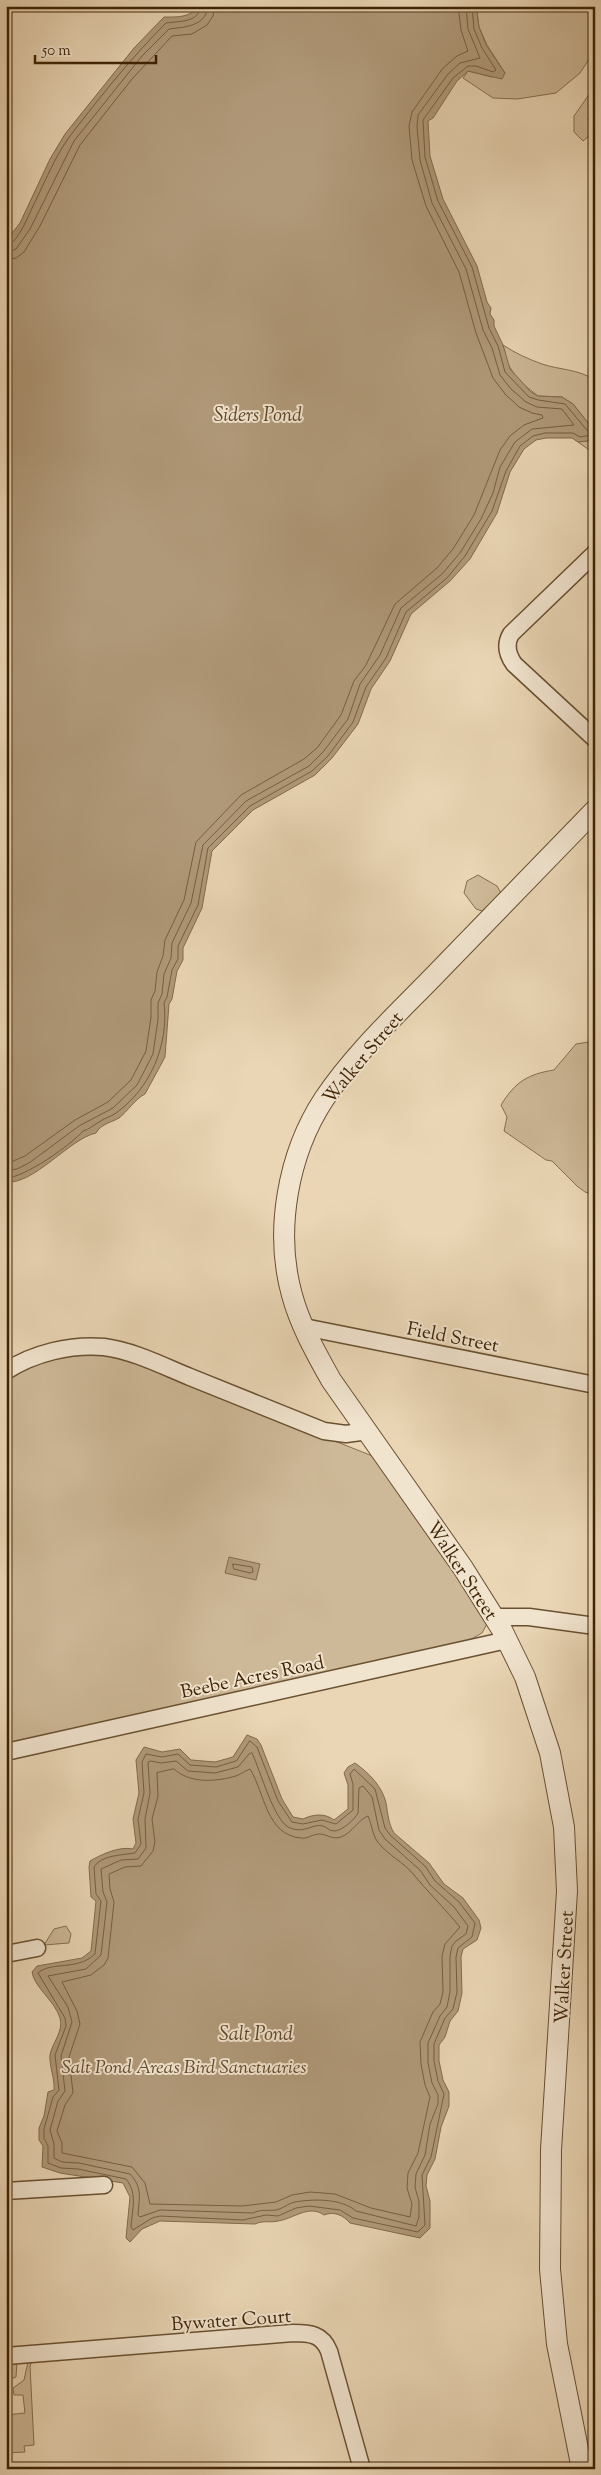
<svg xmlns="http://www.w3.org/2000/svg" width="601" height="2475" font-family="'Sorts Mill Goudy',serif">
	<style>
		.green { fill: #cdb897; stroke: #866e4e }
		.water { fill: #b09979; stroke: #826a4b }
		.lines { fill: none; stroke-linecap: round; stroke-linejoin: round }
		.shore { stroke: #775e3f; stroke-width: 1 }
		.minor-casing { stroke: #695031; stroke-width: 19 }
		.tertiary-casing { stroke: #695031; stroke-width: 22 }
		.minor { stroke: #f1e4cf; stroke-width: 16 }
		.tertiary { stroke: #f1e4cf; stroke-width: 20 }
		.labels { text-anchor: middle; stroke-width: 4; stroke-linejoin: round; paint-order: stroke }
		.street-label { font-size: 19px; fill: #3e2305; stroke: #f1e4cf }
		.park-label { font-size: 19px; font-style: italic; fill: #62482a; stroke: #f1e4cf }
		.water-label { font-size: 20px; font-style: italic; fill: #604628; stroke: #f1e4cf }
	</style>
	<rect width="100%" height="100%" fill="#ead6b5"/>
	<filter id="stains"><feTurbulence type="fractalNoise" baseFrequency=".004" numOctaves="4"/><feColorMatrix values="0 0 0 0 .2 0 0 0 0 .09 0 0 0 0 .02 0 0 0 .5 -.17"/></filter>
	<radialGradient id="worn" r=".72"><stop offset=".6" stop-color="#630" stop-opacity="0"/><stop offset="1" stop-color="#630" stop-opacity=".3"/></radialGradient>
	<path class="green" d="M 476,6 L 595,6 L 595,50 L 580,73 L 556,93 L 517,99 L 493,98 L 463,78 L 468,71 L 492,77 L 505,73 L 487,45 L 479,27 Z
		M 595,86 L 595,110 L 588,120 L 595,126 L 595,131 L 583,141 L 574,132 L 574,116 Z
		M 503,345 C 515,353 528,359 542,364 C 560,370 578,369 595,380 L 595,432 L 573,404 L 562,397 L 538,396 L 519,381 L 507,363 Z
		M 595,440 L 595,454 L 578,442 Z
		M 478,875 L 497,886 L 501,893 L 485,912 L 476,909 L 464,893 L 467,881 Z
		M 595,1041 L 595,1195 L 585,1192 L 577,1186 L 552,1161 L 546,1160 L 504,1131 L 507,1117 L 501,1105 C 515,1082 528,1074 554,1070 L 576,1044 Z
		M 107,1354 L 141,1364 L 375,1457 L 424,1522 L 487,1624 L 482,1633 L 466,1642 L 6,1745 L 6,1381 C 38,1358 70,1355 107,1354 Z
		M 66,1926 L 71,1934 L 69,1943 L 44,1945 L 54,1929 Z
		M 32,2361 L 30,2366 L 34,2445 L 24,2446 L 25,2452 L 6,2453 L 6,2415 L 25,2413 L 23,2395 L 14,2395 L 13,2388 L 24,2380 L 28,2362 Z
		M 17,2362 L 16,2377 L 6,2381 L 6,2363 Z"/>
	<path class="water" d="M 198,6 L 476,6 L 479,27 L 486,45 L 505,73 L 502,79 L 468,71 L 457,81 L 433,118 L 428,121 L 430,156 L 443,199 L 477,266 L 487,302 L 491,308 L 490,314 L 494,320 L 494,326 L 503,345 L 510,369 L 531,392 L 538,396 L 562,397 L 573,404 L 594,430 L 595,440 L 578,442 L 572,438 L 546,438 L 536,440 L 524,449 L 510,472 L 497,513 L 470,559 L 450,581 L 411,614 L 390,661 L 371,689 L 358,724 L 332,758 L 315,775 L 253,810 L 212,851 L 202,908 L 183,948 L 183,960 L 177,971 L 172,999 L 169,1004 L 165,1057 L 145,1094 C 135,1099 128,1111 119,1118 C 110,1123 101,1124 96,1133 C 69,1139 34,1185 6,1182 L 6,249 L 9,237 L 20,223 L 50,159 L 65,134 L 134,48 L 164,17 C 177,17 190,18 198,6 Z
		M 229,1557 L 260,1564 L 256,1580 L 225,1573 Z
		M 247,1735 L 257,1739 L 261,1745 L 282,1799 L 293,1817 L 303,1819 C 314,1814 325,1813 334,1820 L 348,1809 L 348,1785 L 344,1773 L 348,1767 L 355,1763 C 369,1773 382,1786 386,1803 C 388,1813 388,1823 394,1833 L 429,1863 L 444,1884 L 463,1898 L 479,1920 L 481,1928 L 477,1940 L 463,1949 L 461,1957 L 462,1993 L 458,2011 L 450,2021 L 445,2037 L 439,2045 L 439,2061 L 443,2080 L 449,2092 L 449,2106 L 441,2127 L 435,2159 L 427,2175 L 426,2186 L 430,2201 L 430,2228 L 420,2238 L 350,2223 C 343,2215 334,2211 324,2215 C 309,2204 293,2219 278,2221 C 270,2223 264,2220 255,2224 L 160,2221 L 142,2229 L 130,2242 L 126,2238 L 130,2197 L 123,2183 L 60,2173 L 42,2167 L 43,2146 L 39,2140 L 39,2128 L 44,2116 L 48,2092 L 54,2090 C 55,2078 49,2066 50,2055 C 52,2043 64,2031 60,2018 C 55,2001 34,1987 32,1972 L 37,1966 L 82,1958 L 91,1951 L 96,1901 L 91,1897 L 89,1867 L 90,1861 C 102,1854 120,1846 133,1849 L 136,1843 L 133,1819 L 139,1793 L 136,1760 L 144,1747 L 162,1752 L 180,1749 L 191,1760 L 215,1762 L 233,1757 Z"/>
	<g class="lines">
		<path class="shore" d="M 6,246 C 18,245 30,211 36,200 C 46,179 56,155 70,136 C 100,97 131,58 166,23 C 179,21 199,23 201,6
			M 6,253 L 16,249 L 30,229 L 74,141 L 142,56 L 169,29 C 184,27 206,27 208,6
			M 6,260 L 16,258 L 24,252 L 40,226 L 80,145 L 132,79 L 172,36 L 192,34 L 207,25 L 213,16 L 215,6
			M 6,1164 L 25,1156 L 75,1120 L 108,1102 L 131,1080 L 146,1051 L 151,1017 L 151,1000 L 155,991 L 157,972 L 163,956 L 165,940 L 184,900 L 196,842 L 241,795 L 304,759 L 317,748 L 341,715 L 354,681 L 366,665 L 395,604 L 437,568 L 453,549 L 474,515 L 500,450 L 510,436 L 524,425 L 543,418 L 542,415 L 532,413 L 519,407 L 505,394 L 493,378 L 476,333 L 459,272 L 426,206 L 412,160 L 409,126 L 412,112 L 443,68 L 457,56 L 468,51 L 461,30 L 458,6
			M 6,1171 L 17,1169 L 29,1163 L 79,1126 L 113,1108 L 137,1085 L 153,1054 L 158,1019 L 158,1003 L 162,994 L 164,974 L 171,958 L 172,943 L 191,903 L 203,845 L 246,801 L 309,766 L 323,752 L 348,719 L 360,684 L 380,655 L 401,608 L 442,574 L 460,553 L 481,519 L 493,493 L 500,467 L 515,442 L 532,429 L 574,425 L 562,409 L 537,407 L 526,402 L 511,389 L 500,375 L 492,348 L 483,330 L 466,269 L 432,203 L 420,160 L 417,127 L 418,115 L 448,74 L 460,63 L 480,58 L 468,29 L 466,6
			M 6,1178 C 24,1178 71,1145 83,1131 C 90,1129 92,1126 99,1122 C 104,1118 111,1117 116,1113 C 150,1089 169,1045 164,1003 L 167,997 L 172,970 L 178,959 L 178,946 L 198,905 L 208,848 L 250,806 L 312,771 L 328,756 L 353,722 L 366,687 L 386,658 L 406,612 L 447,578 L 465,556 L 492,511 L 506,471 L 520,446 L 533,436 L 545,433 L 573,433 L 580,437 L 591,435 L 565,404 L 538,400 L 529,397 L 505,372 L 498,346 L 489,328 L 472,267 L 438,201 L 425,157 L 423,120 L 453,78 L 468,66 L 476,66 L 493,72 L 496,70 L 482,48 L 474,29 L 472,6
			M 233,1564 L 252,1567 L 253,1572 L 250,1573 L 234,1569 Z
			M 250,1741 L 257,1747 L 278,1801 L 292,1822 L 303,1824 L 322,1820 L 336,1824 L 353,1810 L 353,1784 L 350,1774 L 354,1769 L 375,1789 L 385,1828 L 390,1835 L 425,1866 L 435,1881 L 459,1902 L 475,1923 L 472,1937 L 458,1948 L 456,1957 L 457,1992 L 453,2009 L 445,2018 L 434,2044 L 434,2061 L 438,2081 L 444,2094 L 431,2157 L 422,2175 L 425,2225 L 418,2232 L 353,2218 L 340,2210 L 309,2206 L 296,2208 L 278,2216 L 266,2215 L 243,2220 L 160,2216 L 152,2218 L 133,2230 L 131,2227 C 132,2209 138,2194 126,2179 L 78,2169 L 61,2168 L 48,2163 L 48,2146 L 44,2138 L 44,2129 L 53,2097 L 59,2090 L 55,2055 L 66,2026 L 65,2018 L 38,1973 C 51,1961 78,1971 95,1954 L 101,1901 L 96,1894 L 94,1867 C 101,1855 123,1855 135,1853 L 141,1844 L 138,1819 L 144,1793 L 142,1762 L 146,1754 L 162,1757 L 178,1754 L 190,1765 L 216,1767 L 236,1761 Z
			M 252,1753 C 260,1769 274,1822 290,1828 C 305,1834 313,1823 323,1826 C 327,1827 329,1831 334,1831 C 342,1831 354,1820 358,1813 L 359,1788 L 363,1786 L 372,1797 L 379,1830 L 385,1839 L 420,1870 L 430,1885 L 454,1907 L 468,1926 L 466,1934 L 456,1941 L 452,1946 L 450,1956 L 450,1992 L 447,2007 L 440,2016 L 428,2043 L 428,2063 L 432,2083 L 438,2095 L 438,2104 L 430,2124 L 425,2155 L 416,2174 L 415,2187 L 419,2202 L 419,2217 L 416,2226 L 356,2211 C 341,2198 313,2199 295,2202 C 288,2203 283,2209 276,2210 C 268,2211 261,2209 253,2213 L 160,2210 L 140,2217 L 138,2215 C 139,2198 143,2188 130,2174 L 79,2163 L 62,2162 L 54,2158 L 54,2144 L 50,2130 L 58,2101 L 65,2091 L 61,2056 L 72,2022 L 68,2007 L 48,1976 L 86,1969 L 101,1955 L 107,1902 L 103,1892 L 101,1869 L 121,1860 L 138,1859 L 146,1848 L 145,1819 L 150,1793 L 148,1762 L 151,1761 L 161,1763 L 176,1761 L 188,1771 L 215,1773 L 238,1767 L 249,1754 Z
			M 174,1769 C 189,1783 213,1782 232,1777 C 239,1776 244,1771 250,1769 C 265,1793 266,1835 301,1838 C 308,1839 313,1834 319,1834 C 327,1834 332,1840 341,1837 C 352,1833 359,1819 368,1816 C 372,1825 372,1833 377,1841 C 387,1855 404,1862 414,1875 C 429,1893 445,1909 460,1927 L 445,1944 L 442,1956 L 443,1992 L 440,2004 L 433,2012 L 420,2042 L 421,2064 L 425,2085 L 430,2097 L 418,2153 L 408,2173 L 407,2188 L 412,2204 L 410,2217 L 371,2208 L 335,2194 L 310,2192 L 292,2195 L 276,2202 L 242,2206 L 150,2204 L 145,2183 L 132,2167 L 62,2153 L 62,2143 L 57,2131 L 65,2105 L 73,2093 L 69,2057 L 80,2024 L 77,2011 L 62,1982 L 91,1975 L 104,1965 L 108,1958 L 114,1902 L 110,1889 L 109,1874 L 125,1867 L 141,1866 L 153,1851 L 155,1842 L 152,1819 L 158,1796 L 157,1773 Z"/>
		<defs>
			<path id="minor" d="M 595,553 L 511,634 C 505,644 507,654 514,664 L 595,739
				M 304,1327 L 595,1385
				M 6,1371 C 34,1353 71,1344 104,1347 C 134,1351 163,1366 190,1377 C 235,1395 279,1413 324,1431 L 346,1434 L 368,1431
				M 494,1617 L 529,1617 L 595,1626
				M 6,1752 L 507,1640
				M 6,1954 L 37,1948
				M 6,2191 L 104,2185
				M 6,2356 L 293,2333 C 310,2333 322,2334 329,2351 L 362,2469"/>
			<path id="tertiary" d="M 582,2469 L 557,2344 L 550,2269 L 551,2150 L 567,1891 L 564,1827 L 550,1753 L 525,1677 L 502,1630 L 463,1568 L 331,1380 C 316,1353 300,1325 292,1295 C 274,1231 288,1154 324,1099 C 354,1054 395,1016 432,978 C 486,922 540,866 595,810"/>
		</defs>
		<use href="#minor" class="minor-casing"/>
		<use href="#tertiary" class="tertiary-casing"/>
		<use href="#minor" class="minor"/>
		<use href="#tertiary" class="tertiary"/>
	</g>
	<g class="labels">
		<g class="street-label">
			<text transform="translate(362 1057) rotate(-50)" y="7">Walker Street</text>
			<text transform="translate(453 1336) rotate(11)" y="7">Field Street</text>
			<text transform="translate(463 1570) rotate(57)" y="7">Walker Street</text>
			<text transform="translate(252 1676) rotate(-12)" y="7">Beebe Acres Road</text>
			<text transform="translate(563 1967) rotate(-87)" y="7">Walker Street</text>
			<text transform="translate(231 2319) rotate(-4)" y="7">Bywater Court</text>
		</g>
		<g class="park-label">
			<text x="184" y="2073">Salt Pond Areas Bird Sanctuaries</text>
		</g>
		<g class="water-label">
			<text x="258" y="421">Siders Pond</text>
			<text x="256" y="2040">Salt Pond</text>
		</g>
	</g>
	<rect width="601" height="2475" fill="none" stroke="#ead6b5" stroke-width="25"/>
	<rect x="8" y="8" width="586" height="2460" fill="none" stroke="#3e2305" stroke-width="2.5"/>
	<rect x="12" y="12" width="576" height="2450" fill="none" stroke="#3e2305"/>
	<path d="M35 55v8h121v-8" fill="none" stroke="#3e2305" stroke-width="2.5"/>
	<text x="42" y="55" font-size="15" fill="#3e2305" stroke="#f1e4cf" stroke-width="4" paint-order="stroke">50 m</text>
	<rect width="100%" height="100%" filter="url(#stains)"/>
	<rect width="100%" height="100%" fill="url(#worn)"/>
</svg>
